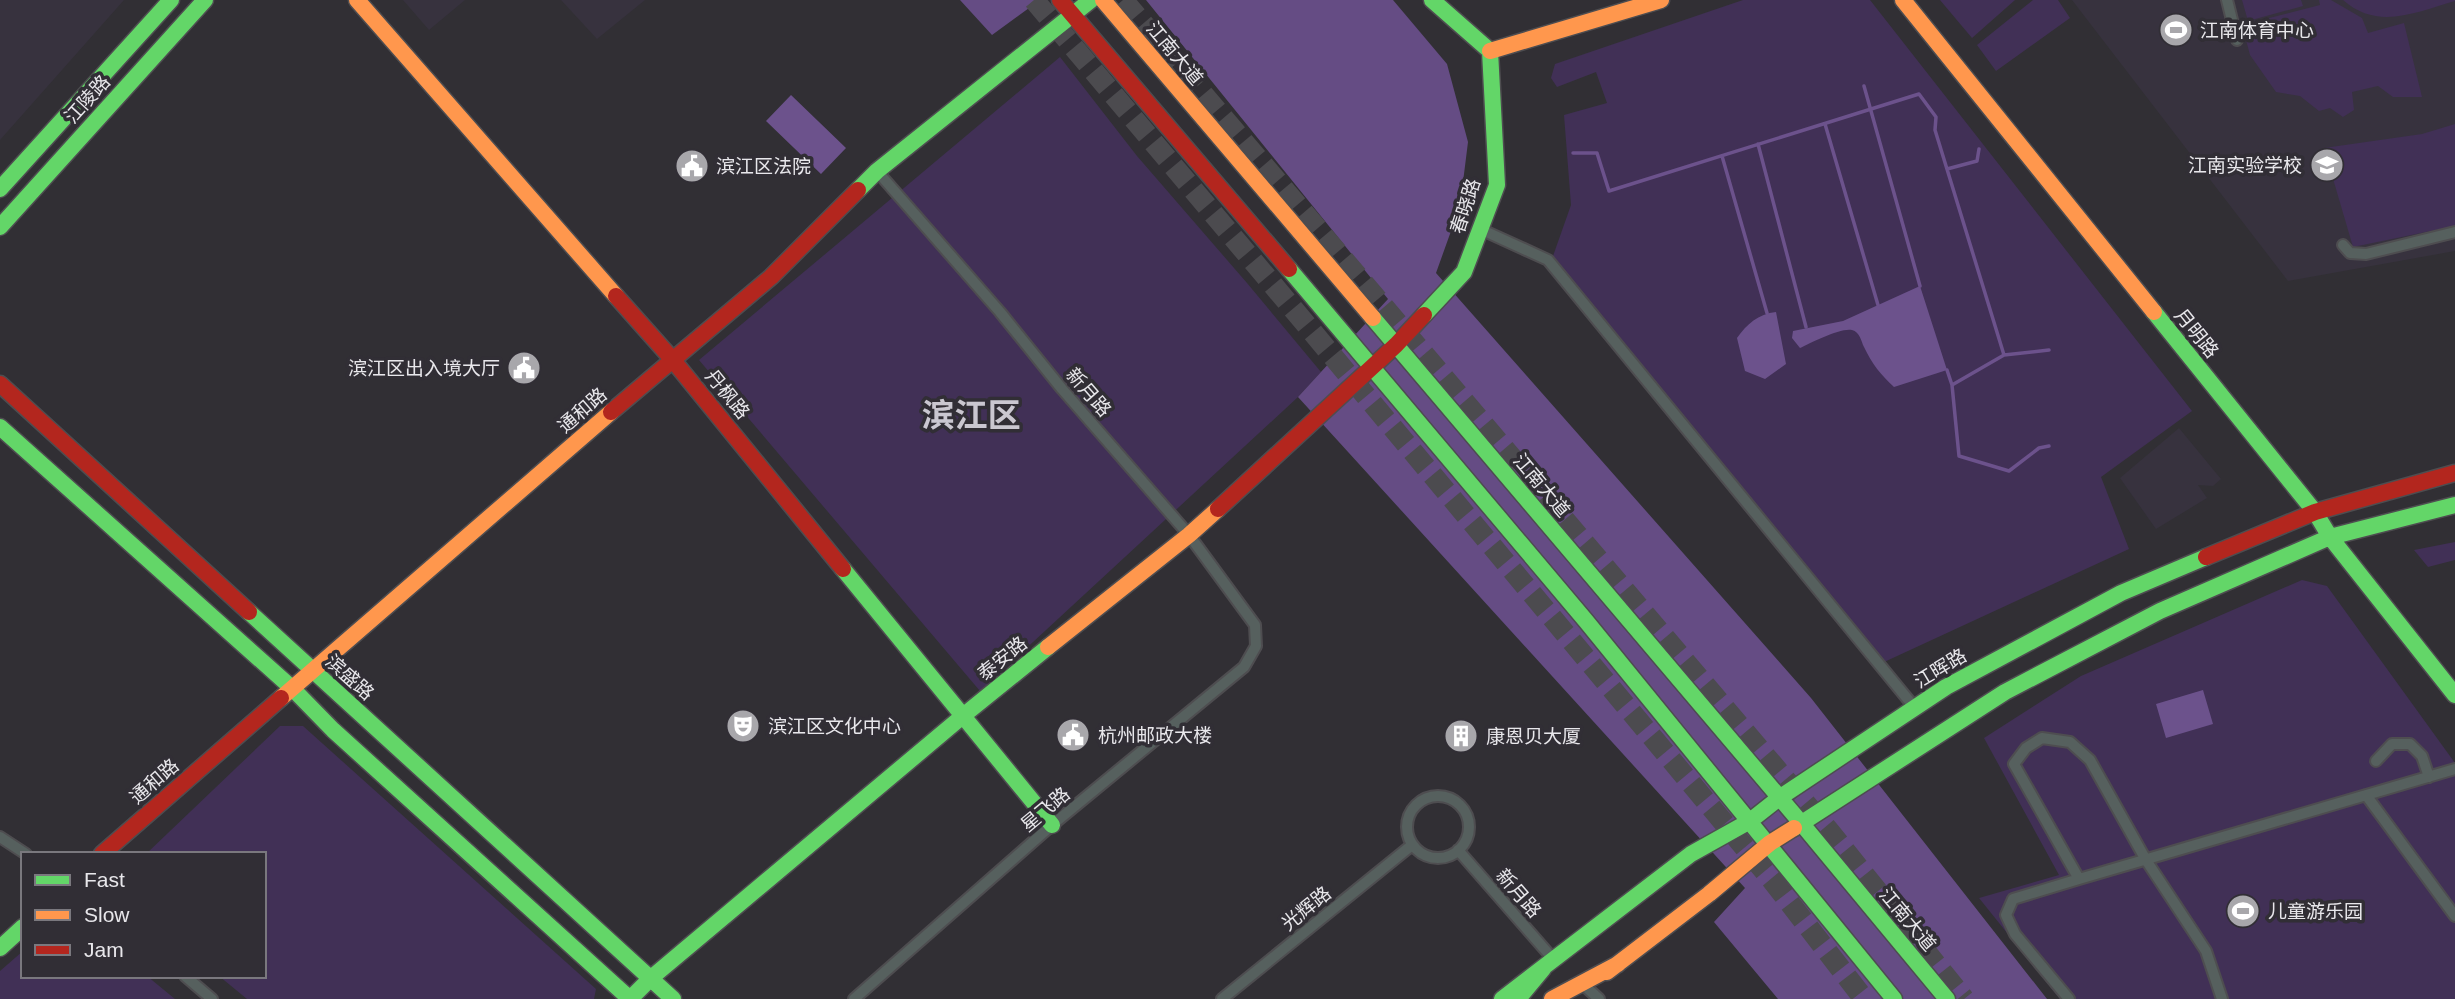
<svg xmlns="http://www.w3.org/2000/svg" width="2455" height="999" font-family="Helvetica,'Noto Sans SC',sans-serif">
	<style>
		.built { fill: #37323e }
		.green { fill: #413056 }
		.forest { fill: #654c84 }
		.water { fill: #6c528c }
		.lines { fill: none; stroke-linecap: round; stroke-linejoin: round }
		.stream { stroke: #6c528c; stroke-width: 3.5 }
		.highway-tunnel { stroke: #4c4b4f; stroke-width: 21; stroke-dasharray: 21 10; stroke-linecap: butt }
		.street-casing { stroke: #4e4d50; stroke-width: 14 }
		.fast-casing { stroke: #4e4d50; stroke-width: 19 }
		.slow-casing { stroke: #4e4d50; stroke-width: 19 }
		.jam-casing { stroke: #4e4d50; stroke-width: 19 }
		.street { stroke: #56605e; stroke-width: 10 }
		.fast { stroke: #63d668; stroke-width: 16 }
		.slow { stroke: #ff974d; stroke-width: 16 }
		.jam { stroke: #b3261e; stroke-width: 16 }
		.labels { text-anchor: middle; stroke-width: 7; stroke-linejoin: round; paint-order: stroke }
		.poi-label { font-size: 19px; fill: #e8e7eb; stroke: #312e35; text-anchor: start }
		.street-label { font-size: 19px; fill: #e8e7eb; stroke: #312e35 }
		.town-label { font-size: 33px; font-weight: bold; fill: #cac7d0; stroke: #312e35 }
	</style>
	<rect width="100%" height="100%" fill="#312f34"/>
	<path class="built" d="M 0,0 L 124,0 L 0,140 Z
		M 403,0 L 465,0 L 429,30 Z
		M 561,0 L 645,0 L 597,39 Z
		M 2072,0 L 2455,0 L 2455,251 L 2288,281 Z
		M 2179,428 L 2221,479 L 2213,486 L 2198,485 L 2207,498 L 2156,529 L 2120,478 Z"/>
	<path class="green" d="M 1743,0 L 1870,0 L 2192,411 L 2101,477 L 2129,549 L 1882,663 L 1553,256 L 1571,205 L 1564,115 L 1607,103 L 1596,72 L 1557,87 L 1551,78 L 1555,64 Z
		M 1940,0 L 2015,0 L 1972,38 Z
		M 2033,0 L 2058,0 L 2070,18 L 1996,71 L 1977,45 Z
		M 2242,0 L 2301,0 L 2303,6 L 2248,21 Z
		M 2319,0 L 2331,0 L 2362,18 L 2368,33 L 2404,23 L 2422,97 L 2393,97 L 2378,86 L 2352,92 L 2354,110 L 2343,117 L 2330,108 L 2319,111 L 2300,96 L 2276,92 L 2250,55 L 2242,25 L 2320,5 Z
		M 2343,0 L 2455,0 L 2455,1 C 2416,12 2378,31 2343,0 Z
		M 1060,57 L 1137,156 L 1247,283 L 1321,372 L 1298,397 L 980,691 L 699,360 Z
		M 2455,124 L 2455,226 L 2353,247 L 2324,148 L 2422,134 Z
		M 2455,542 L 2455,560 L 2428,567 L 2414,550 Z
		M 2302,580 L 2327,586 L 2455,763 L 2455,999 L 2060,999 L 1979,898 L 2059,875 L 1984,738 L 2081,676 Z
		M 280,726 L 303,726 L 596,989 L 594,999 L 247,999 L 219,976 L 264,976 L 264,854 L 146,854 Z
		M 23,951 L 23,976 L 147,976 L 175,999 L 0,999 L 0,971 Z"/>
	<path class="forest" d="M 960,0 L 1040,0 L 992,35 Z
		M 1146,0 L 1393,0 L 1447,64 L 1468,142 L 1460,206 L 1436,273 L 1811,698 L 2047,999 L 1778,999 L 1714,922 L 1745,888 L 1298,397 L 1388,299 Z"/>
	<path class="water" d="M 791,95 L 846,148 L 821,174 L 766,121 Z
		M 1920,286 L 1947,370 L 1894,387 C 1881,375 1872,364 1864,347 C 1861,341 1860,332 1852,330 C 1842,327 1810,343 1800,348 L 1792,338 L 1793,331 L 1843,321 Z
		M 1776,312 L 1786,364 L 1765,379 L 1745,371 L 1737,338 C 1747,324 1758,314 1776,312 Z
		M 2203,690 L 2213,724 L 2166,738 L 2156,704 Z"/>
	<g class="lines">
		<path class="stream" d="M 1864,86 L 1920,286
			M 1825,124 L 1878,305
			M 1758,144 L 1806,327
			M 1573,153 L 1597,153 L 1609,191 L 1919,94 L 1936,117 L 1935,130 L 2004,355
			M 1722,156 L 1767,313
			M 1947,169 L 1977,161 L 1979,149
			M 1947,370 L 1952,385 L 2004,355 L 2049,350
			M 1952,385 L 1959,456 L 2009,471 L 2039,448 L 2049,446"/>
		<path class="highway-tunnel" d="M 1034,0 L 1772,880 L 1864,999
			M 1123,0 L 1830,832 L 1964,999"/>
		<defs>
			<path id="street" d="M 2227,0 L 2237,40
				M 1480,229 L 1548,260 L 1915,708
				M 2343,245 L 2350,253 L 2366,254 L 2455,232
				M 2376,761 L 2392,744 L 2410,744 L 2422,756 L 2429,777
				M 2366,795 L 2455,916
				M1407 827a31 31 0 1 1 62 0a31 31 0 1 1-62 0Z
				M 0,837 L 26,854
				M 1458,850 L 1554,960
				M 2079,879 L 2455,769
				M 185,976 L 212,999
				M 1587,988 L 1599,999
				M 854,999 L 1052,825 L 1244,667 L 1256,646 L 1255,625 L 1189,535 L 1062,389 L 1000,312 L 877,171
				M 1222,999 L 1412,845
				M 2069,999 L 2015,934 L 2006,915 L 2013,899 L 2079,879 L 2014,764 L 2026,748 L 2042,738 L 2070,742 L 2090,760 L 2146,860 L 2206,951 L 2222,999"/>
			<path id="fast" d="M 0,189 L 171,0
				M 858,190 L 877,171 L 1091,0
				M 0,227 L 205,0
				M 1289,269 L 1586,621 L 1894,999
				M 2154,312 L 2315,512 L 2330,537 L 2455,695
				M 1424,315 L 1464,272 L 1497,185 L 1490,51 L 1432,0
				M 1373,318 L 1802,824 L 1947,999
				M 0,427 L 293,689 L 333,730 L 630,999
				M 843,569 L 1052,825
				M 249,612 L 673,999
				M 1794,828 L 2005,692 L 2160,611 L 2330,537 L 2455,505
				M 0,948 L 23,927
				M 630,999 L 651,978 L 964,715 L 1048,647
				M 1502,999 L 1691,854 L 1750,821 L 1779,798 L 1946,687 L 2121,593 L 2206,557
				M 1518,999 L 1543,969"/>
			<path id="slow" d="M 357,0 L 616,296
				M 1103,0 L 1373,318
				M 1903,0 L 2154,312
				M 1490,51 L 1661,0
				M 1048,647 L 1189,535 L 1218,509
				M 281,698 L 611,412
				M 1607,972 L 1709,894 L 1770,843 L 1794,828
				M 1552,999 L 1618,964"/>
			<path id="jam" d="M 1060,0 L 1289,269
				M 616,296 L 672,359 L 843,569
				M 0,384 L 249,612
				M 611,412 L 771,277 L 858,190
				M 1218,509 L 1396,345 L 1424,315
				M 2206,557 L 2315,512 L 2455,473
				M 102,854 L 281,698"/>
		</defs>
		<use href="#street" class="street-casing"/>
		<use href="#fast" class="fast-casing"/>
		<use href="#slow" class="slow-casing"/>
		<use href="#jam" class="jam-casing"/>
		<use href="#street" class="street"/>
		<use href="#fast" class="fast"/>
		<use href="#slow" class="slow"/>
		<use href="#jam" class="jam"/>
	</g>
	<defs>
		<symbol id="stadium-disc" viewBox="-11 -11 22 22"><circle r="9.5" fill="#a8a7ab" stroke="#312e35"/><path d="M0-5a6.5 5 0 1 0 0 10a6.5 5 0 1 0 0-10ZM-3.5-1.8h7v3.6h-7Z" fill="#fff"/></symbol>
		<symbol id="school-disc" viewBox="-11 -11 22 22"><circle r="9.5" fill="#a8a7ab" stroke="#312e35"/><path d="M0-5L7-2L0 1L-7-2ZM-4 1L0 2.5L4 1V4Q0 6-4 4Z" fill="#fff"/></symbol>
		<symbol id="civic-disc" viewBox="-11 -11 22 22"><circle r="9.5" fill="#a8a7ab" stroke="#312e35"/><path d="M-.6-6.5H3V-4.5H.6V-3L4-1V1h2V6H-6V1h2V-1L-.6-3ZM-1.2 2.5V6h2.4V2.5Z" fill="#fff"/></symbol>
		<symbol id="theatre-disc" viewBox="-11 -11 22 22"><circle r="9.5" fill="#a8a7ab" stroke="#312e35"/><path d="M-5-5.5Q0-4 5-5.5V0Q5 5 0 6Q-5 5-5 0ZM-3.3-2.5H-1v1.5H-3.3ZM1-2.5H3.3v1.5H1ZM-2.8 1Q0 5.5 2.8 1Z" fill="#fff"/></symbol>
		<symbol id="building-disc" viewBox="-11 -11 22 22"><circle r="9.5" fill="#a8a7ab" stroke="#312e35"/><path d="M-4-6H4V6H1V3H-1V6H-4ZM-2.5-4.3h1.7v1.8h-1.7ZM.8-4.3h1.7v1.8H.8ZM-2.5-1h1.7V.8h-1.7ZM.8-1h1.7V.8H.8Z" fill="#fff"/></symbol>
	</defs>
	<g fill-rule="evenodd">
		<use href="#stadium-disc" x="2157" y="11" width="38" height="38"/>
		<use href="#school-disc" x="2308" y="146" width="38" height="38"/>
		<use href="#civic-disc" x="673" y="147" width="38" height="38"/>
		<use href="#civic-disc" x="505" y="349" width="38" height="38"/>
		<use href="#theatre-disc" x="724" y="707" width="38" height="38"/>
		<use href="#civic-disc" x="1054" y="716" width="38" height="38"/>
		<use href="#building-disc" x="1442" y="717" width="38" height="38"/>
		<use href="#stadium-disc" x="2224" y="892" width="38" height="38"/>
	</g>
	<g class="labels">
		<g class="poi-label">
			<text x="2200" y="37">江南体育中心</text>
			<text x="2302" y="172" text-anchor="end">江南实验学校</text>
			<text x="716" y="173">滨江区法院</text>
			<text x="500" y="375" text-anchor="end">滨江区出入境大厅</text>
			<text x="768" y="733">滨江区文化中心</text>
			<text x="1098" y="742">杭州邮政大楼</text>
			<text x="1486" y="743">康恩贝大厦</text>
			<text x="2268" y="918">儿童游乐园</text>
		</g>
		<g class="street-label">
			<text transform="translate(1175 53) rotate(50)" y="7">江南大道</text>
			<text transform="translate(87 99) rotate(-48)" y="7">江陵路</text>
			<text transform="translate(1465 206) rotate(-72)" y="7">春晓路</text>
			<text transform="translate(2197 333) rotate(51)" y="7">月明路</text>
			<text transform="translate(1089 392) rotate(49)" y="7">新月路</text>
			<text transform="translate(728 394) rotate(51)" y="7">丹枫路</text>
			<text transform="translate(582 410) rotate(-41)" y="7">通和路</text>
			<text transform="translate(1542 485) rotate(50)" y="7">江南大道</text>
			<text transform="translate(1002 658) rotate(-39)" y="7">泰安路</text>
			<text transform="translate(1940 668) rotate(-31)" y="7">江晖路</text>
			<text transform="translate(350 677) rotate(42)" y="7">滨盛路</text>
			<text transform="translate(154 781) rotate(-41)" y="7">通和路</text>
			<text transform="translate(1045 809) rotate(-40)" y="7">星飞路</text>
			<text transform="translate(1519 893) rotate(49)" y="7">新月路</text>
			<text transform="translate(1306 908) rotate(-39)" y="7">光辉路</text>
			<text transform="translate(1908 919) rotate(50)" y="7">江南大道</text>
		</g>
		<g class="town-label">
			<text x="971" y="427">滨江区</text>
		</g>
	</g>
	<rect x="21" y="852" width="245" height="126" fill="#312e35" stroke="#7a787e" stroke-width="2"/>
	<rect x="35" y="875" width="35" height="10" fill="#63d668" stroke="#7a787e" stroke-width="2"/>
	<text x="84" y="887" font-size="21" fill="#e8e7eb">Fast</text>
	<rect x="35" y="910" width="35" height="10" fill="#ff974d" stroke="#7a787e" stroke-width="2"/>
	<text x="84" y="922" font-size="21" fill="#e8e7eb">Slow</text>
	<rect x="35" y="945" width="35" height="10" fill="#b3261e" stroke="#7a787e" stroke-width="2"/>
	<text x="84" y="957" font-size="21" fill="#e8e7eb">Jam</text>
</svg>
